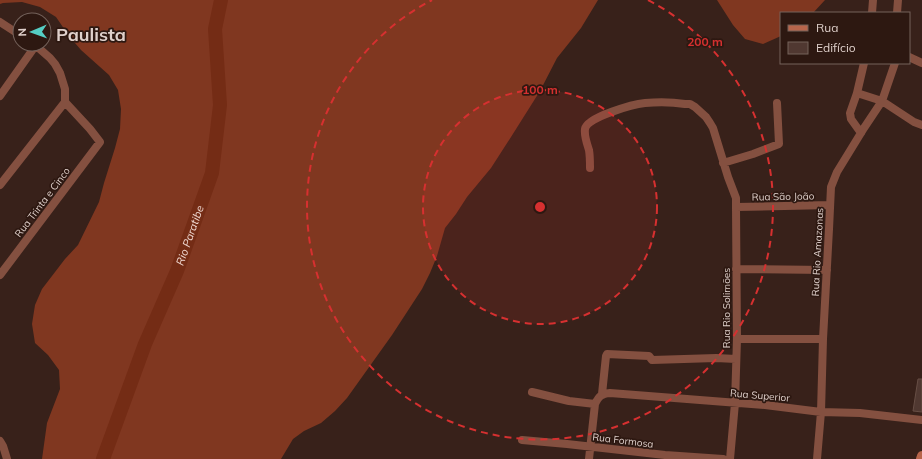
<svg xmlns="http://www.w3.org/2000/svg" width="922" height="459" font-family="Mulish,sans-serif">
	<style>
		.forest { fill: #803720 }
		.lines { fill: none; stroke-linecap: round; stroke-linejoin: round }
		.river { stroke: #742c15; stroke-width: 14 }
		.building { fill: #503831; stroke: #674e45 }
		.minor { stroke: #845040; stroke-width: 8 }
		.secondary { stroke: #b8654b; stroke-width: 10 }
		.ring { fill: none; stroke: #d63030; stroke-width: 2; stroke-dasharray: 7 5 }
		.labels { text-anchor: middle; stroke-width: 3.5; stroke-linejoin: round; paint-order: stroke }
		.street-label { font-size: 10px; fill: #dfd0cb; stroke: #2d1811 }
		.water-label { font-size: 11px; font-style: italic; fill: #f1dad3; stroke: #2d1811 }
		.town-label { font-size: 18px; font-weight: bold; fill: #dfd0cb; stroke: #2d1811 }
		.centre { fill: #d63030; stroke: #2d1811; stroke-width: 2 }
		.ring-label { font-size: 12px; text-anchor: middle; font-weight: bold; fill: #d63030; stroke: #2d1811; stroke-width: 3.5; stroke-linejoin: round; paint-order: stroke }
	</style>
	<rect width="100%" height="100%" fill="#38211a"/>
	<path class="forest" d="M 0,0 L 598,0 L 581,28 L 557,58 L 540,91 L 511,137 L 491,168 L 467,197 L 456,214 L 445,228 L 437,256 L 430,273 L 422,289 L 392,335 L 347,398 L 335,411 L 321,423 L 304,431 L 293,439 L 281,459 L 42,459 L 47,423 L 60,389 L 59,370 L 48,355 L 35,343 L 32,324 L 35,305 L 42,289 L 65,259 L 78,245 L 99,202 L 104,183 L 115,148 L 120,129 L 121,109 L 118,90 L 109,75 L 81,50 L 69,36 L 56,17 L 40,7 L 22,2 L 3,3 L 0,4 Z
		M 717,0 L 825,0 L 813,13 L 781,13 L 781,36 L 763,44 L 745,39 L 733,25 Z"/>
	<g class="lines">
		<path class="river" id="s1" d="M 103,459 L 145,344 L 177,271 L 212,173 L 220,105 L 215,29 L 221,0"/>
	</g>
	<path class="building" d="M 918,379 L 922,379 L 922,412 L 913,411 Z"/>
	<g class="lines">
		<path class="minor" d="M 872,13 L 873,0
			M 897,13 L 898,0
			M 0,22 L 20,35
			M 909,57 L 922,63
			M 864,63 L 857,93 L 882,101 L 914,122 L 922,125
			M 857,93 L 850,113 L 851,119 L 861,133
			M 0,96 L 36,45
			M 723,163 L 753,154 L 779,144 L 777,103
			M 590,168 C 590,162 590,156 589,150 C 587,144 584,136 585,129 C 587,117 634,104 645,103 C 658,102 672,102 685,104 L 690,104 L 695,107 L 706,117 L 710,123 L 713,128 L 728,177 L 736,198 L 736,207 L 737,339 L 735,403 L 730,459
			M 0,185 L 65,102
			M 736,207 L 830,205
			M 736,269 L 827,270
			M 0,275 L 100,142 L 90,129 L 65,102 L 65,89 L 60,73 L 55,64 L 50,58 L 34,44
			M 737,339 L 823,339
			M 532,392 L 569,401 L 595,404
			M 602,394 L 606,356 L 607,354 L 649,356 L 652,360 L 716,358 L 736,359
			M 522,440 L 567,444 L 665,455 L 723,459
			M 0,441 L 3,446 L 7,459
			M 589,459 L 595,404 C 599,396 601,394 610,393 L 765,405 L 821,412 L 860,413 L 922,420
			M 817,459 L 821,412 L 823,339 L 829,229 L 831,187 L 837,172 L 864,128 L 882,101 L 895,63"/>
		<path class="secondary" d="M 921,459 L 922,456"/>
	</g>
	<circle cx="540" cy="207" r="117" fill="#d63030" fill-opacity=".12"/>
	<g class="ring">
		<circle cx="540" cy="207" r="117"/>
		<path d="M648 0A233 233 0 1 1 432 0"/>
	</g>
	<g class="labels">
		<g class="street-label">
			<text transform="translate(783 196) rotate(-1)" y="4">Rua São João</text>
			<text transform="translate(42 202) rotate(-53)" y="4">Rua Trinta e Cinco</text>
			<text transform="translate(817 252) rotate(-87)" y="4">Rua Rio Amazonas</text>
			<text transform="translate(726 308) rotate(-90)" y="4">Rua Rio Solimões</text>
			<text transform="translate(760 395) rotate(5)" y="4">Rua Superior</text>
			<text transform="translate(623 440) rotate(7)" y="4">Rua Formosa</text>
		</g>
		<g class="water-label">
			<text dy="4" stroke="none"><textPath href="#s1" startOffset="240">Rio Paratibe</textPath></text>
		</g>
		<g class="town-label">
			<text x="91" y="41">Paulista</text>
		</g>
	</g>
	<circle cx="540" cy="207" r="6" class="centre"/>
	<g class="ring-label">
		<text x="705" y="46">200 m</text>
		<text x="540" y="94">100 m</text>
	</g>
	<rect x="780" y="12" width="130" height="52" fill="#2d1811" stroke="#74625b"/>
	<rect x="788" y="25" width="20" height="6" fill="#b8654b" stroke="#74625b"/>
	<text x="816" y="32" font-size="12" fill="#dfd0cb">Rua</text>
	<rect x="788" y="42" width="20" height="12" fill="#503831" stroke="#74625b"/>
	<text x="816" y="52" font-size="12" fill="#dfd0cb">Edifício</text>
	<g transform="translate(32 32) rotate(268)"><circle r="19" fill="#2d1811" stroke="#74625b"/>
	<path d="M0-3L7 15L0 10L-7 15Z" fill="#55cec4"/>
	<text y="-6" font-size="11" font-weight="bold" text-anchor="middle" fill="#dfd0cb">N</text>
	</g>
</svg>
